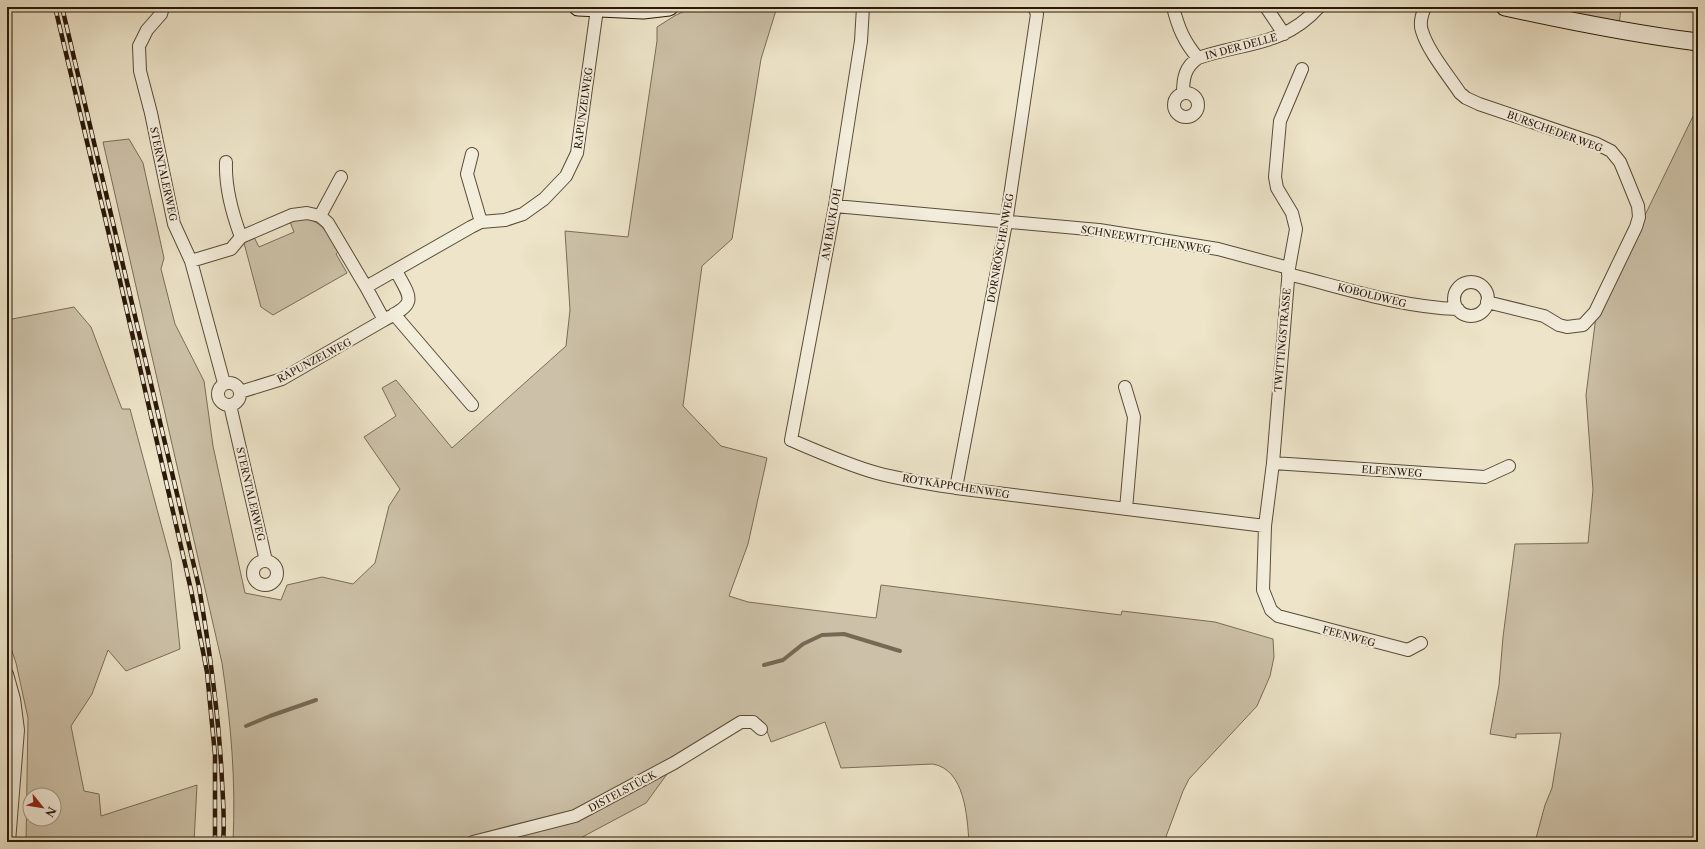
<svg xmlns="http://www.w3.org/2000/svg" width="1705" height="849" font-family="'Libre Caslon Text',serif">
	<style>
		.green { fill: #ccc1a8; stroke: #7a6c58; fill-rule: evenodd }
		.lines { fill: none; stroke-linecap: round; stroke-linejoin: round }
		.stream { stroke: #766954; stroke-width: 4 }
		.street-casing { stroke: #5a4b38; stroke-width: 14 }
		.secondary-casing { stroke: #291808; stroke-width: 19 }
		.street { stroke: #f3eddc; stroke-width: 12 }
		.secondary { stroke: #f3eddc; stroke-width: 17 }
		.rail-casing { stroke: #291808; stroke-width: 4.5 }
		.rail { stroke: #f3eddc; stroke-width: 3; stroke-dasharray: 9; stroke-linecap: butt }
		.labels { text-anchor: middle; stroke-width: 4; stroke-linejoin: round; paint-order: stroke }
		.street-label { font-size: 10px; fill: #291808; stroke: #f3eddc }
	</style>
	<rect width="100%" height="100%" fill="#ede4c9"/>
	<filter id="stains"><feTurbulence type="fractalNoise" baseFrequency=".005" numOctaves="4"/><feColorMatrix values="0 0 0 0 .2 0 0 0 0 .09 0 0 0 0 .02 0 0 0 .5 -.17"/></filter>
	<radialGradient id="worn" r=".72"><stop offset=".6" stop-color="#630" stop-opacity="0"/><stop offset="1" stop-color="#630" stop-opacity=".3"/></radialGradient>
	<path class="green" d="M 694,7 L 777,7 L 761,59 L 732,239 L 702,266 L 683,406 L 721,446 L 767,458 L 748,544 L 729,596 L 748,602 L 876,618 L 881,585 L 1121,615 L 1122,611 L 1215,622 L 1273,639 L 1274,657 L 1270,676 L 1257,706 L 1189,779 L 1183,791 L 1164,842 L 969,842 C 967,816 965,770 933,764 L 841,768 L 825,722 L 771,742 L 767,731 L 755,720 L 683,752 L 646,803 L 573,842 L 233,842 C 236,782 231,723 222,663 L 103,142 L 129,139 L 143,163 L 164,258 L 161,269 L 175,324 L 204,381 L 213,446 L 245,593 L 281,600 L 287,585 L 322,577 L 353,584 L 375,563 L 389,506 L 400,489 L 364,437 L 396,416 L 382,388 L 396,380 L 452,448 L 566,346 L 570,310 L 565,231 L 628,237 L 657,41 L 657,27 L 676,15 Z
		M 1533,7 L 1621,7 L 1619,26 Z
		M 1698,106 L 1698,842 L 1535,842 L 1545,805 L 1552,788 L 1561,733 L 1516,734 L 1516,738 L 1490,734 L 1499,685 L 1503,637 L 1515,544 L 1588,543 L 1593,490 L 1586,395 L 1596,316 Z
		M 304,218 C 325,223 328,235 338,252 L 336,254 L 347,273 L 273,315 L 261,307 L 244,243 L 254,237 L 259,247 L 294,232 L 290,222 Z
		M 74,307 L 91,327 L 122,409 L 130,409 L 171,561 L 180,649 L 126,671 L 108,650 L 92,694 L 71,726 L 84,791 L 99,794 L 101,816 L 197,785 L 194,842 L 26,842 L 28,718 L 16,663 L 7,636 L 7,566 L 12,557 L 7,541 L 7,320 ZM 30,795 L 54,795 L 54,819 L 30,819 Z"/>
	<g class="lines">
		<path class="stream" d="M 764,665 L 783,660 L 803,644 L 822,635 L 844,634 L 900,651
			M 246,726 L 270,716 L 316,700"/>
		<defs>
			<path id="street" d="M 163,7 L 161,14 L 147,30 L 139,46 L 140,71 L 151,113 L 174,224 L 191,261 L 224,383
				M 863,7 L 861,41 L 835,206 L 791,440 C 819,452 848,465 877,473 C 903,480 930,484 956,488 L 1265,526
				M 1173,7 C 1178,27 1184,42 1198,58
				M 1266,7 L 1284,34
				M 1425,7 C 1422,14 1419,23 1422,31 C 1428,51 1448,75 1460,93 L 1466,98 L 1479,104 L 1597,144 L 1611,151 L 1620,162 L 1625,174 L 1638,206 L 1639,217 L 1636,227 L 1595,312 L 1583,325 L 1567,327 L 1559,325 L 1544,316 L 1487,302
				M 1302,69 L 1280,121 L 1275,177 L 1277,188 L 1292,213 L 1296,229 L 1289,268 L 1273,463 L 1265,526 L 1263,590 L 1271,610 L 1278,616 L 1408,650 L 1421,643
				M 1183,93 C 1183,78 1185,67 1198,58 C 1244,42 1283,47 1319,7
				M1174 105a12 12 0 1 1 24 0a12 12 0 1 1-24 0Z
				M 472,154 L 467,174 L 481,222
				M 226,162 C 225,188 232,213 241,237
				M 835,206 L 1099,230 L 1218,249 L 1289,268
				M 320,216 L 341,177
				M 191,261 L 231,249 L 241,237 L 292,215 L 307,213 L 320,216 L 328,223 L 366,287
				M 396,271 C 413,301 416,303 384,320 L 366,287 L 471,227 L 481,222 L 505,220 L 523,214 L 544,199 L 566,176 L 577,153 L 597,9
				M 1288,274 C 1345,288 1399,307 1458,309
				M1454 299a17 17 0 1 1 34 0a17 17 0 1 1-34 0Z
				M 394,314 L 472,405
				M218 394a11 11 0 1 1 22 0a11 11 0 1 1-22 0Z
				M 1125,387 L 1134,417 L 1126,509
				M 240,392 L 282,379 L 384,320
				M 230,405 L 266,561
				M 1273,463 L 1485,477 L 1509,466
				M 956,488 L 1006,223 L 1037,14 L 1034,7
				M253 573a12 12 0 1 1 24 0a12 12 0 1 1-24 0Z
				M 7,674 L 14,699 L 18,730 L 9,842
				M 473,842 L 575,816 L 674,763 L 741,722 L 753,722 L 761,729"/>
			<path id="secondary" d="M 578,7 L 643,10 L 669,7
				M 1505,7 C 1569,21 1633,34 1698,42"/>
		</defs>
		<use href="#street" class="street-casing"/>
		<use href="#secondary" class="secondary-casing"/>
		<use href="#street" class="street"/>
		<use href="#secondary" class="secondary"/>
		<defs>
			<path id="rail" d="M 55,7 L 120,281 L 191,590 L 207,672 L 215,755 L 215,842
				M 62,7 L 199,587 C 210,652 219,716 222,781 C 223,801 225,822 223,842"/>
		</defs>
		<use href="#rail" class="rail-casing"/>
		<use href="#rail" class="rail"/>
	</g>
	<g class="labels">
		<g class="street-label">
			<text transform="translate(1241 46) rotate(-15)" y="4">IN DER DELLE</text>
			<text transform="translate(583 108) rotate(-82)" y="4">RAPUNZELWEG</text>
			<text transform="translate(1555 131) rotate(20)" y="4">BURSCHEDER WEG</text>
			<text transform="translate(164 174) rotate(78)" y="4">STERNTALERWEG</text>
			<text transform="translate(831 224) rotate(-80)" y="4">AM BAUKLOH</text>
			<text transform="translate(1146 239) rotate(9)" y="4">SCHNEEWITTCHENWEG</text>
			<text transform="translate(1000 248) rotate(-80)" y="4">DORNRÖSCHENWEG</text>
			<text transform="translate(1372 295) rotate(14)" y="4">KOBOLDWEG</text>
			<text transform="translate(1282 340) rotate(-85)" y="4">TWITTINGSTRASSE</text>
			<text transform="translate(314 360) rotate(-28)" y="4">RAPUNZELWEG</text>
			<text transform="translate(1392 471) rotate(4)" y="4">ELFENWEG</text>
			<text transform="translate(956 486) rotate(9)" y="4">ROTKÄPPCHENWEG</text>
			<text transform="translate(251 494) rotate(77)" y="4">STERNTALERWEG</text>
			<text transform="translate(1349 636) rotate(15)" y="4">FEENWEG</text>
			<text transform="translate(622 791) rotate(-28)" y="4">DISTELSTÜCK</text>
		</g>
	</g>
	<rect width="1705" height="849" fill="none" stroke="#ede4c9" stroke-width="24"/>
	<rect x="8" y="8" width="1689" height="833" fill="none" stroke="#291808" stroke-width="2"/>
	<rect x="12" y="12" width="1681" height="825" fill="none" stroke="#291808"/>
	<g transform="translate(42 807) rotate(120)"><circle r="19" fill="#f3eddc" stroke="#a29887"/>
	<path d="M0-3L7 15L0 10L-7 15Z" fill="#8f2418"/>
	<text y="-6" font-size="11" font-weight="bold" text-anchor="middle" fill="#291808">N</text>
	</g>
	<rect width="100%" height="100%" filter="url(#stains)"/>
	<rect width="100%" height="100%" fill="url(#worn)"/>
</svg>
